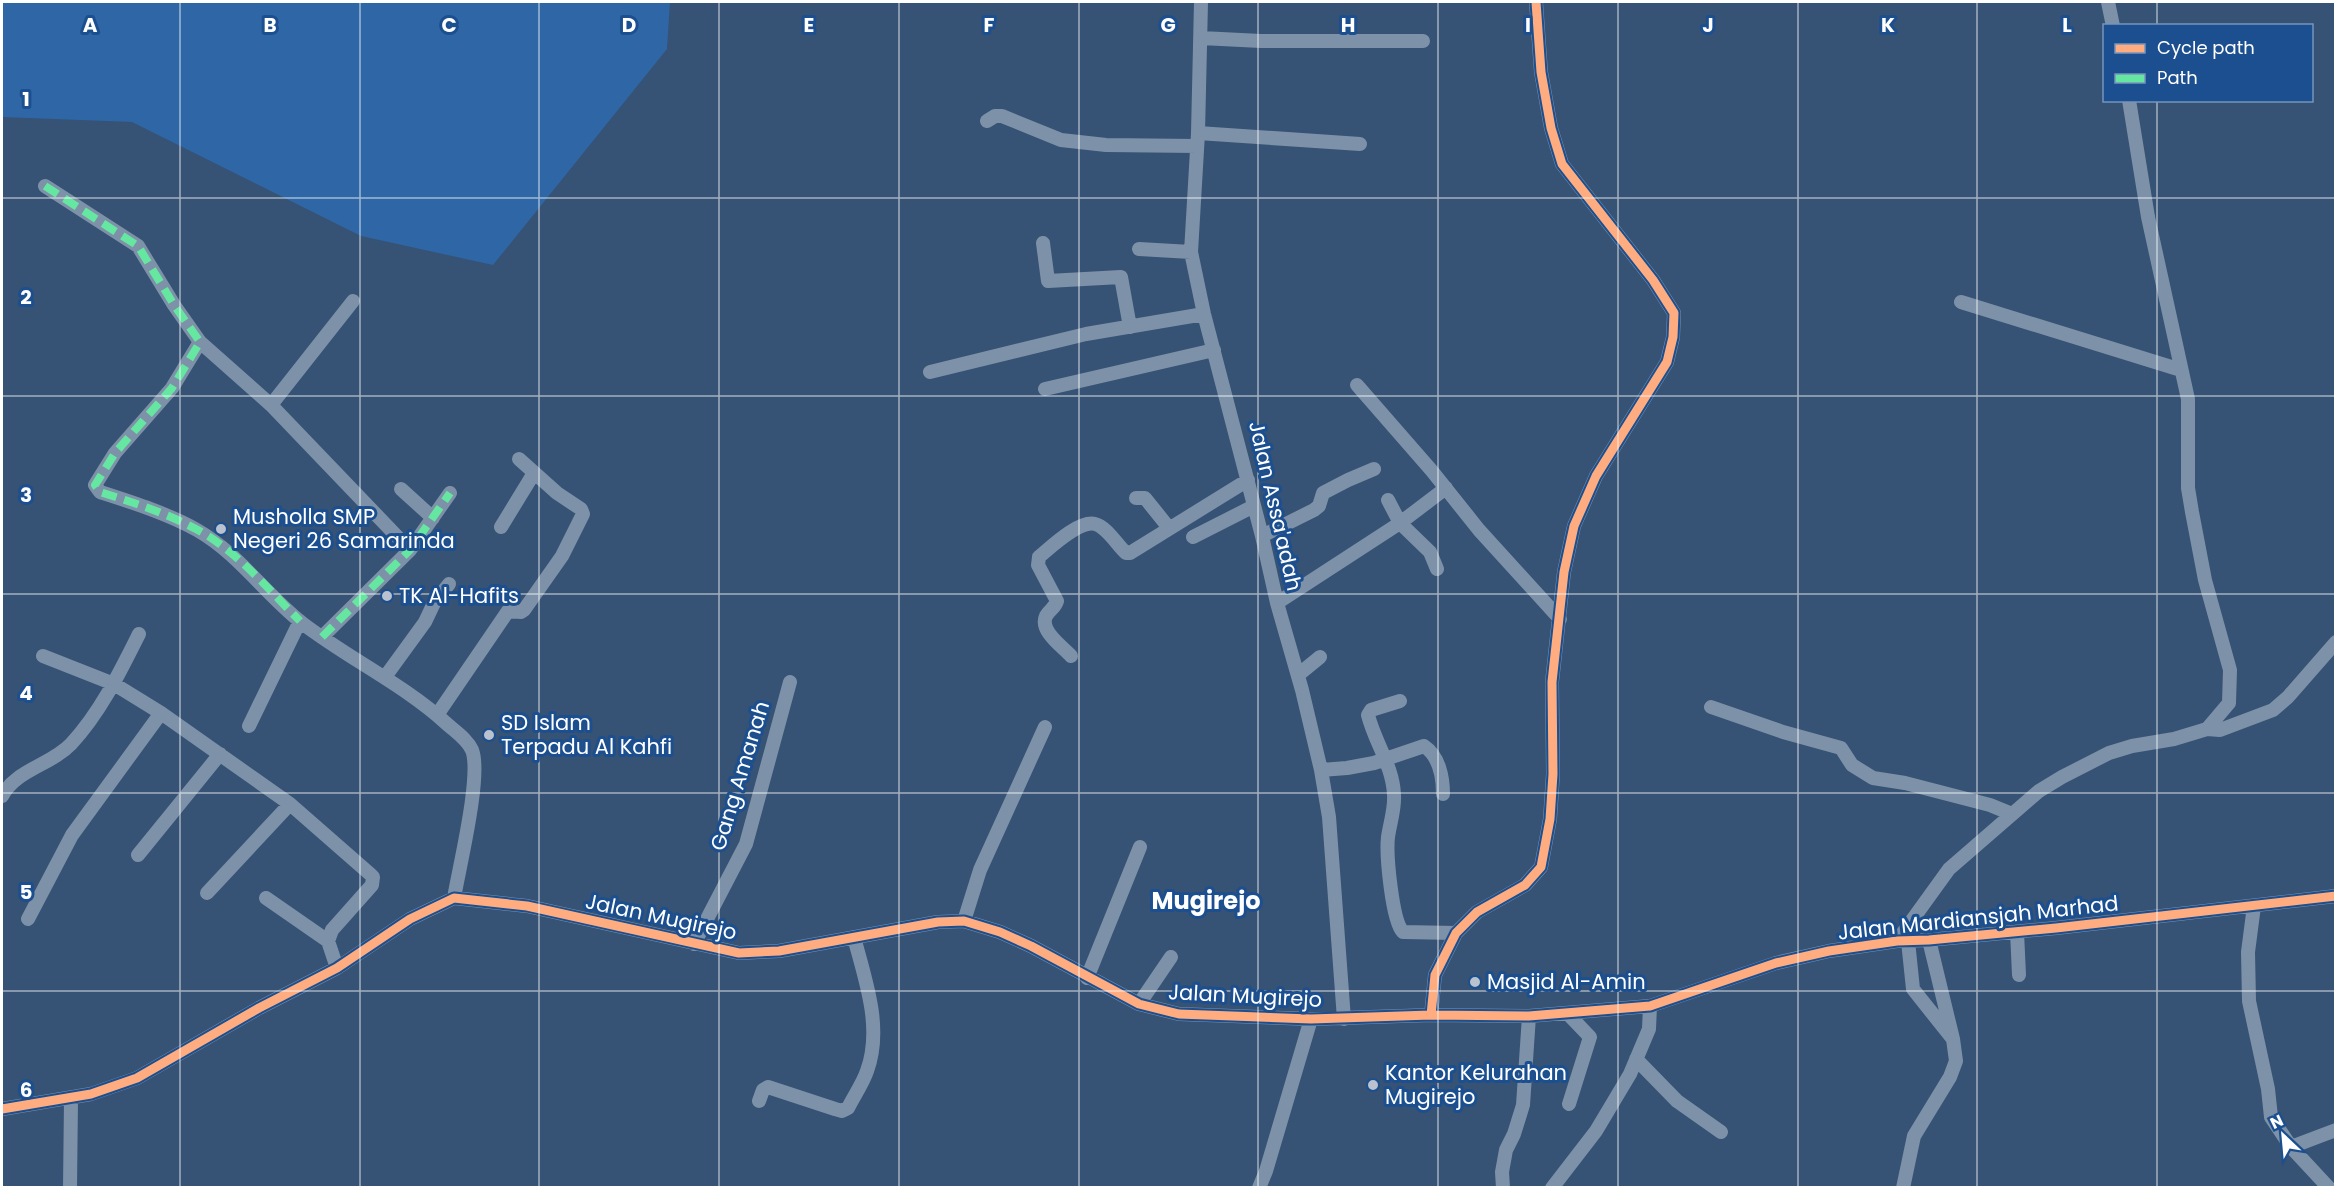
<svg xmlns="http://www.w3.org/2000/svg" width="2337" height="1189" font-family="Poppins,sans-serif">
	<style>
		.green { fill: #2f66a5 }
		.lines { fill: none; stroke-linecap: round; stroke-linejoin: round }
		.minor { stroke: #7d92a8; stroke-width: 14 }
		.quiet { stroke: #66e7a1; stroke-width: 8; stroke-dasharray: 15 8; stroke-linecap: butt }
		.cycleway-casing { stroke: #1b4f8f; stroke-width: 13 }
		.cycleway { stroke: #ffac80; stroke-width: 9 }
		.grid { fill: none; stroke: #fff; stroke-width: 1.5; stroke-opacity: 0.55 }
		.poi-dot { fill: #b9c2ce; stroke: #1b4f8f; stroke-width: 2 }
		.labels { text-anchor: middle; stroke-width: 6; stroke-linejoin: round; paint-order: stroke }
		.street-label { font-size: 21px; fill: #fff; stroke: #1b4f8f }
		.poi-label { font-size: 21px; fill: #fff; stroke: #1b4f8f; text-anchor: start }
		.quarter-label { font-size: 24px; font-weight: bold; fill: #fff; stroke: #1b4f8f }
		.grid-label { font-size: 20px; text-anchor: middle; font-weight: bold; fill: #fff; stroke: #1b4f8f; stroke-width: 6; stroke-linejoin: round; paint-order: stroke }
	</style>
	<rect width="100%" height="100%" fill="#365274"/>
	<path class="green" d="M 2,2 L 670,2 L 667,49 L 493,265 L 361,236 L 132,122 L 2,117 Z"/>
	<g class="lines">
		<path class="minor" d="M 1201,2 L 1198,133 L 1191,252 L 1204,314 L 1262,536 L 1277,603 L 1302,690 L 1321,770 L 1329,817 L 1344,1019
			M 2108,2 L 2113,26
			M 1201,38 L 1261,41 L 1423,41
			M 2129,100 L 2148,217 L 2188,399 L 2188,488 L 2192,512 L 2205,580 L 2230,670 L 2229,703 L 2207,729
			M 987,121 L 995,116 L 1002,116 L 1061,140 L 1106,145 L 1197,146
			M 1198,133 L 1360,144
			M 45,186 L 138,246 L 174,305 L 200,342 L 172,388 L 115,453 L 95,485 L 100,492 C 131,502 169,514 197,530 C 239,554 265,594 302,623 C 349,659 403,684 447,724 C 456,732 467,739 472,750 C 482,775 459,868 454,898
			M 1043,243 L 1048,281 L 1121,277 L 1130,327
			M 1139,249 L 1191,252
			M 1961,302 L 2181,370
			M 200,342 L 271,405 L 353,301
			M 930,372 L 1086,334 L 1204,314
			M 1357,385 L 1432,471 L 1479,530 L 1560,619
			M 1045,389 L 1214,350
			M 271,405 L 410,550
			M 401,489 L 433,518
			M 1136,498 L 1145,498 L 1169,528
			M 501,527 L 534,473
			M 1262,536 L 1314,510 L 1319,506 L 1323,493 L 1348,480 L 1374,469
			M 1193,537 L 1254,506
			M 1437,569 L 1430,552 L 1400,523 L 1446,488
			M 1277,603 L 1400,523 L 1388,500
			M 322,637 L 410,550 L 450,493
			M 43,656 L 114,684 L 161,713 L 290,804 L 370,874 L 373,877 L 372,885 L 332,930 L 328,941 L 337,968
			M 1071,656 C 1063,647 1039,631 1046,616 C 1049,610 1055,608 1057,601 L 1038,565 L 1039,557 C 1051,547 1079,520 1095,524 C 1107,527 1117,545 1126,553 L 1130,553 L 1248,480
			M 1298,675 L 1320,657
			M 385,677 L 425,622 L 434,603 L 449,584
			M 1400,701 L 1371,710 L 1368,715 C 1375,743 1393,766 1394,795 C 1395,809 1390,823 1388,837 C 1386,854 1392,921 1403,932 L 1456,933
			M 1711,707 L 1783,732 L 1841,748 L 1852,765 L 1873,778 L 1905,783 L 1990,805 L 2012,814
			M 437,715 L 508,611 L 521,612 L 524,610 L 562,556 L 583,514 L 581,509 L 557,493 L 519,459
			M 249,726 L 300,621
			M 1321,770 L 1347,768 L 1374,763 L 1424,746 C 1439,756 1443,777 1443,794
			M 2,796 C 17,769 51,765 71,744 C 100,713 120,672 139,634
			M 138,855 L 220,754
			M 207,893 L 290,804
			M 266,898 L 328,941
			M 2254,906 L 2248,952 L 2249,1001 L 2268,1089 L 2271,1117 L 2291,1147 L 2329,1188
			M 28,919 L 72,835 L 161,713
			M 964,921 L 980,870 L 1045,727
			M 2017,932 L 2019,975
			M 1897,941 L 1949,869 L 2039,791 L 2062,777 L 2109,753 L 2132,746 L 2174,739 L 2207,729 L 2220,730 L 2273,710 L 2288,697 L 2336,642
			M 1908,941 L 1913,989 L 1952,1038
			M 694,944 L 746,844 L 790,682
			M 1087,978 L 1140,847
			M 1139,1004 L 1171,957
			M 1567,1013 L 1590,1037 L 1569,1104
			M 1431,1015 L 1435,975 L 1456,933 L 1477,912 L 1525,885 L 1541,867 L 1550,819 L 1553,774 L 1552,682 L 1564,572 L 1574,526 L 1596,476 L 1667,362 L 1673,337 L 1674,313 L 1653,280 L 1562,164 L 1551,128 L 1541,72 L 1536,2
			M 1636,1059 L 1677,1101 L 1721,1132
			M 759,1101 L 763,1090 L 768,1087 L 835,1109 L 842,1111 L 848,1108 C 854,1096 863,1083 867,1071 C 883,1027 865,980 854,937
			M 2,1109 L 91,1094 L 137,1078 L 259,1008 L 337,968 L 410,919 L 454,898 L 527,906 L 739,953 L 779,951 L 938,922 L 964,921 L 1000,932 L 1031,946 L 1139,1004 L 1179,1014 L 1311,1019 L 1431,1015 L 1529,1016 L 1650,1006 L 1776,963 L 1829,951 L 1897,941 L 1929,940 L 2056,928 L 2336,896
			M 2291,1147 L 2336,1130
			M 70,1188 L 71,1099
			M 1259,1188 L 1266,1171 L 1311,1019
			M 1503,1188 L 1502,1172 L 1506,1150 L 1514,1134 L 1523,1105 L 1529,1016
			M 1552,1188 L 1596,1131 L 1630,1074 L 1649,1029 L 1650,1006
			M 1903,1188 L 1914,1136 L 1950,1077 L 1956,1061 L 1953,1039 L 1929,940"/>
		<path class="quiet" d="M 45,186 L 138,246 L 174,305 L 200,342 L 172,388 L 115,453 L 95,485 L 100,492 C 132,502 166,513 196,529 C 236,550 268,589 300,621
			M 322,637 L 410,550 L 450,493"/>
		<defs>
			<path id="cycleway" d="M 1431,1015 L 1435,975 L 1456,933 L 1477,912 L 1525,885 L 1541,867 L 1550,819 L 1553,774 L 1552,682 L 1564,572 L 1574,526 L 1596,476 L 1667,362 L 1673,337 L 1674,313 L 1653,280 L 1562,164 L 1551,128 L 1541,72 L 1536,2
				M 2,1109 L 91,1094 L 137,1078 L 259,1008 L 337,968 L 410,919 L 454,898 L 527,906 L 739,953 L 779,951 L 938,922 L 964,921 L 1000,932 L 1031,946 L 1139,1004 L 1179,1014 L 1311,1019 L 1431,1015 L 1529,1016 L 1650,1006 L 1776,963 L 1829,951 L 1897,941 L 1929,940 L 2056,928 L 2336,896"/>
		</defs>
		<use href="#cycleway" class="cycleway-casing"/>
		<use href="#cycleway" class="cycleway"/>
	</g>
	<path class="grid" d="M 180,2 L 180,1188M 360,2 L 360,1188M 539,2 L 539,1188M 719,2 L 719,1188M 899,2 L 899,1188M 1079,2 L 1079,1188M 1258,2 L 1258,1188M 1438,2 L 1438,1188M 1618,2 L 1618,1188M 1798,2 L 1798,1188M 1977,2 L 1977,1188M 2157,2 L 2157,26M 2157,100 L 2157,1188M 2,198 L 2336,198M 2,396 L 2336,396M 2,594 L 2336,594M 2,793 L 2336,793M 2,991 L 2336,991"/>
	<g class="poi-dot">
		<circle cx="221" cy="529" r="6"/>
		<circle cx="387" cy="596" r="6"/>
		<circle cx="489" cy="735" r="6"/>
		<circle cx="1475" cy="982" r="6"/>
		<circle cx="1373" cy="1085" r="6"/>
	</g>
	<g class="labels">
		<g class="street-label">
			<text transform="translate(1275 506) rotate(77)" y="7">Jalan Assa'adah</text>
			<text transform="translate(740 776) rotate(-73)" y="7">Gang Amanah</text>
			<text transform="translate(661 917) rotate(12)" y="7">Jalan Mugirejo</text>
			<text transform="translate(1978 918) rotate(-6)" y="7">Jalan Mardiansjah Marhad</text>
			<text transform="translate(1245 996) rotate(3)" y="7">Jalan Mugirejo</text>
		</g>
		<g class="poi-label">
			<text x="233" y="524">Musholla SMP<tspan x="233" dy="24">Negeri 26 Samarinda</tspan></text>
			<text x="399" y="603">TK Al-Hafits</text>
			<text x="501" y="730">SD Islam<tspan x="501" dy="24">Terpadu Al Kahfi</tspan></text>
			<text x="1487" y="989">Masjid Al-Amin</text>
			<text x="1385" y="1080">Kantor Kelurahan<tspan x="1385" dy="24">Mugirejo</tspan></text>
		</g>
		<g class="quarter-label">
			<text x="1206" y="909">Mugirejo</text>
		</g>
	</g>
	<g class="grid-label">
		<text x="90" y="32">A</text>
		<text x="270" y="32">B</text>
		<text x="449" y="32">C</text>
		<text x="629" y="32">D</text>
		<text x="809" y="32">E</text>
		<text x="989" y="32">F</text>
		<text x="1168" y="32">G</text>
		<text x="1348" y="32">H</text>
		<text x="1528" y="32">I</text>
		<text x="1708" y="32">J</text>
		<text x="1888" y="32">K</text>
		<text x="2067" y="32">L</text>
		<text x="26" y="106">1</text>
		<text x="26" y="304">2</text>
		<text x="26" y="502">3</text>
		<text x="26" y="700">4</text>
		<text x="26" y="899">5</text>
		<text x="26" y="1097">6</text>
	</g>
	<rect width="2337" height="1189" fill="none" stroke="#ffffff" stroke-width="6"/>
	<rect x="2103" y="24" width="210" height="78" fill="#1b4f8f" stroke="#7695bc" stroke-width="1.5"/>
	<rect x="2115" y="44" width="30" height="9" fill="#ffac80" stroke="#7695bc" stroke-width="1.5"/>
	<text x="2157" y="54" font-size="18" fill="#ffffff">Cycle path</text>
	<rect x="2115" y="74" width="30" height="9" fill="#66e7a1" stroke="#7695bc" stroke-width="1.5"/>
	<text x="2157" y="84" font-size="18" fill="#ffffff">Path</text>
	<g transform="translate(2283 1135) rotate(334)" stroke="#1b4f8f" stroke-width="4.5" paint-order="stroke">
	<path d="M0-4.5L10 22L0 15L-10 22Z" fill="#ffffff"/>
	<text y="-9" font-size="16" font-weight="bold" text-anchor="middle" fill="#ffffff">N</text>
	</g>
</svg>
